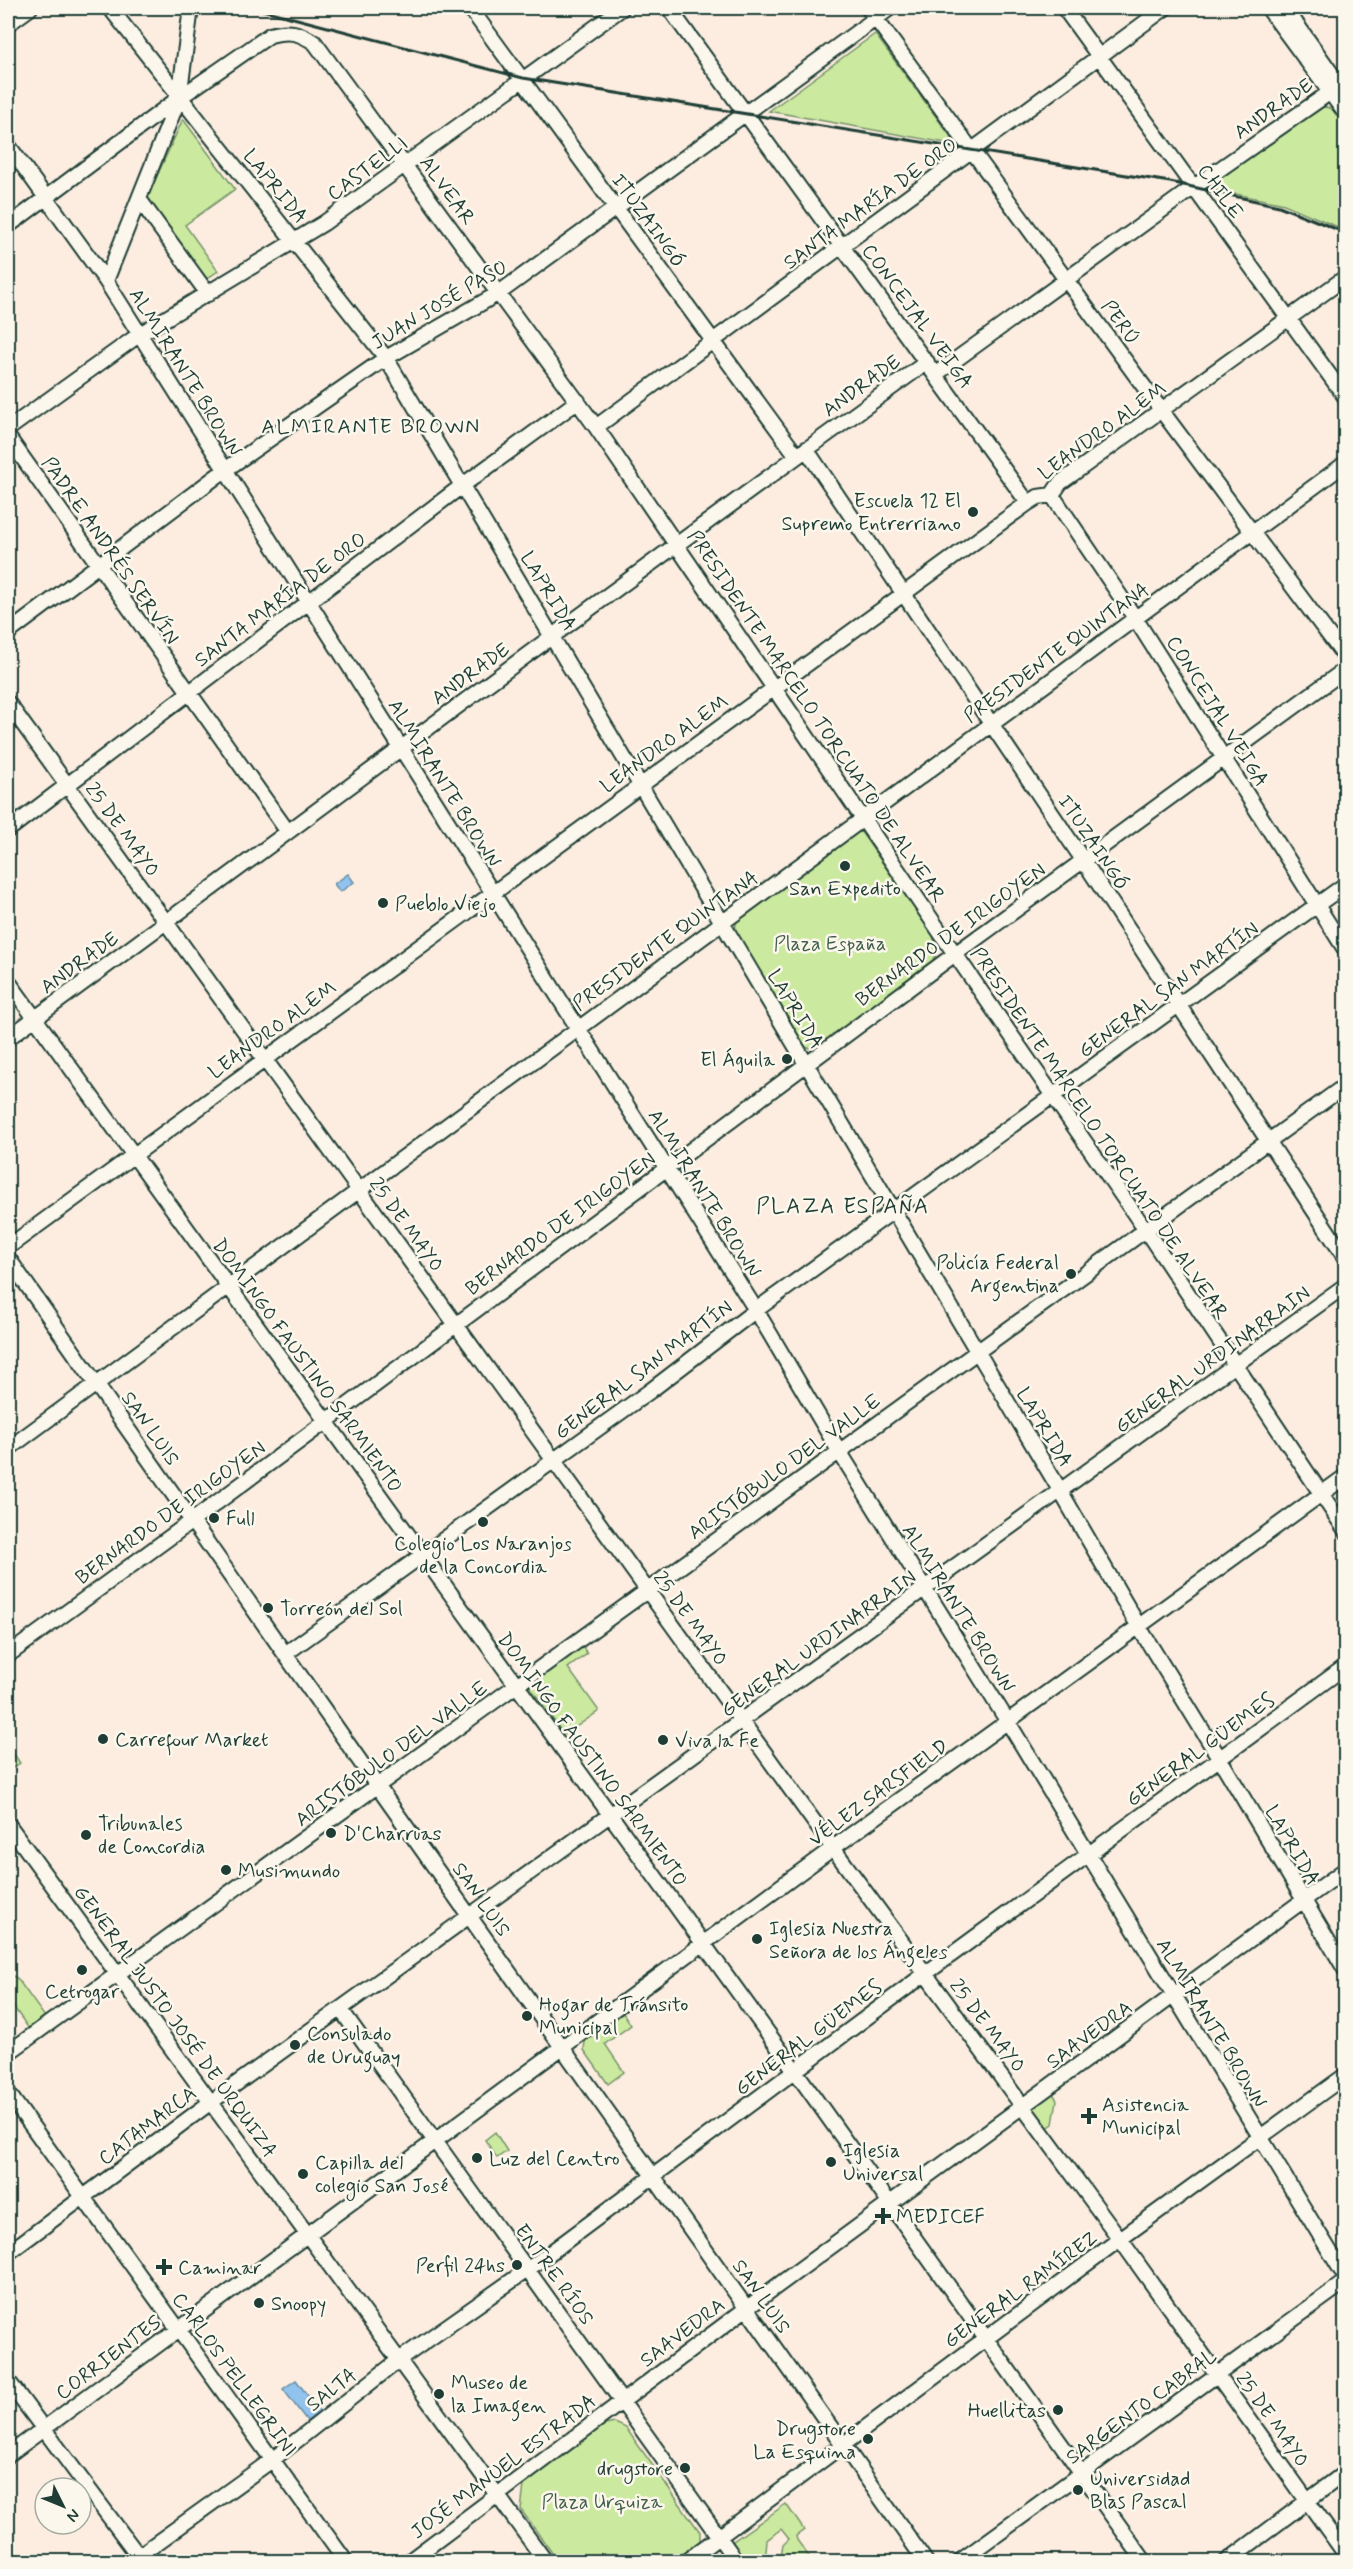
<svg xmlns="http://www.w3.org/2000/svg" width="1353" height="2569" font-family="Mynerve,sans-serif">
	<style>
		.green { fill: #cce9a0; stroke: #76936a; stroke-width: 1.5 }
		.water { fill: #92c3ee; stroke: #648da4; stroke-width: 1.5 }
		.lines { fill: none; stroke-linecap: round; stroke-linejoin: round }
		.minor-casing { stroke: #1f3d34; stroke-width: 18 }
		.minor { stroke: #fbf7ec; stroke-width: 14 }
		.rail { stroke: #1f3d34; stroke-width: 3 }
		.poi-dot { fill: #1f3d34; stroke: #fbf7ec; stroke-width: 2 }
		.labels { text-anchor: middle; stroke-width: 5; stroke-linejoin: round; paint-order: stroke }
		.street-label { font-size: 20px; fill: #1f3d34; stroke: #fbf7ec }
		.poi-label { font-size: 20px; fill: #1f3d34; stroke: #fbf7ec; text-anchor: start }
		.park-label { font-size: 20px; fill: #425f4a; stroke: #fbf7ec }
		.neighbourhood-label { font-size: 21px; letter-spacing: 1.5px; fill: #1f3d34; stroke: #fbf7ec }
		.quarter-label { font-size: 22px; letter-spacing: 1.5px; fill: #1f3d34; stroke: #fbf7ec }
	</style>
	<rect width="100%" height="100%" fill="#fcede0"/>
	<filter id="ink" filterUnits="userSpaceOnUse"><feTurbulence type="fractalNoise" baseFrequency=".0167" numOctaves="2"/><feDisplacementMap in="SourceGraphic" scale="12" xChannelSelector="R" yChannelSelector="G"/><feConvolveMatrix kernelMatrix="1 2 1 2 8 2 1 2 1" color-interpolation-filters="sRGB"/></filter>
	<g filter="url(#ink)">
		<path class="green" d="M 875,34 L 957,145 L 769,111 Z
			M 1324,107 L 1334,109 L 1345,125 L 1345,230 L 1284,204 L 1207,188 L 1316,109 Z
			M 183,119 L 235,189 L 185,225 L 218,271 L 196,286 L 141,211 Z
			M 861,832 L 933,935 L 937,953 L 930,965 L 821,1046 L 807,1048 L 795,1039 L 735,936 L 736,922 L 752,904 L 848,833 Z
			M 582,1645 L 587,1654 L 568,1668 L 599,1711 L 564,1735 L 530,1687 L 530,1684 Z
			M 8,1745 L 20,1763 L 8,1771 Z
			M 13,1976 L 17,1978 L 45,2017 L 29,2029 L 8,1999 L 8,1978 Z
			M 623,2013 L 631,2025 L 605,2044 L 624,2072 L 608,2084 L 584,2050 L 585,2041 Z
			M 1052,2092 L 1057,2100 L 1053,2124 L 1044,2130 L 1029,2107 Z
			M 495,2132 L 507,2151 L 497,2158 L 485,2140 Z
			M 615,2423 L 626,2428 L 700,2532 L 700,2541 L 676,2561 L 558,2561 L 521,2510 L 524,2485 L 601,2426 Z
			M 786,2504 L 804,2530 L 796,2536 L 797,2540 L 812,2561 L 785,2561 L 781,2557 L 783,2545 L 789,2539 L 781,2529 L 767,2540 L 765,2561 L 741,2561 L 734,2552 L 733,2541 Z"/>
		<path class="water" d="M 348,874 L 354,882 L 340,892 L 334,884 Z
			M 296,2380 L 320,2412 L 307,2421 L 283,2389 Z"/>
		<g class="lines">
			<defs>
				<path id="minor" d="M 110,8 L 386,358 L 1061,1492 L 1139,1627 L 1220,1759 L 1346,1971
					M 470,8 L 797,456
					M 669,8 L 1028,503
					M 868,8 L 1161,410 L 1346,658
					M 1064,8 L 1346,398
					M 1268,8 L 1346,114
					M 1285,8 L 1346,94
					M 8,24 L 30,8
					M 8,145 L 106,281 L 756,1310 L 839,1451 L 1008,1722 L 1346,2278
					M 139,199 L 208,294
					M 8,226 L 179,98 L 270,35 C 289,30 299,32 315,43 L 596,427 L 955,954 L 1145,1229 L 1346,1531
					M 106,281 L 179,98 L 191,8
					M 936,374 L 1194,187 L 1329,93 L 1341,87
					M 596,427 L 1165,8
					M 8,429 L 140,334 L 324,223 L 622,8
					M 8,437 L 288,832
					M 806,449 L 1083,860 L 1346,1259
					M 1052,495 L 1135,618 L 1346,951
					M 8,633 L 225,470 L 386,358 L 499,293 L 890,8
					M 8,703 L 833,1848 L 1120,2239 L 1346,2555
					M 8,830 L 463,485 L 578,401
					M 8,981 L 796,2072 L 1145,2562
					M 8,1038 C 315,814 619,584 927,362
					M 8,1247 L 1028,503 L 1038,497 L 1052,495 L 1060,483 L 1346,277
					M 8,1258 L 378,1787 L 926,2562
					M 8,1449 L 1346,463
					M 285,1654 L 650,1391 L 756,1310 L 1346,884
					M 8,1655 L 192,1521 L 955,954 L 1346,669
					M 8,1824 L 546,2562
					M 341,2010 L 737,2562
					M 8,2053 L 1346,1085
					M 8,2093 L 346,2562
					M 8,2253 L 211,2102 L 1346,1285
					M 8,2381 L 143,2562
					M 8,2455 L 833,1848 L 1346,1476
					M 130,2562 L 272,2460 L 399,2360 L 527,2270 L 925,1974 L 1346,1666
					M 408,2562 L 747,2308 L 1346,1869
					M 685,2562 L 1120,2239 L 1346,2075
					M 959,2562 L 1346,2281
					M 1226,2562 L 1346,2472"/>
			</defs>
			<use href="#minor" class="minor-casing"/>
			<use href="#minor" class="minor"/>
			<path class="rail" d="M 255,8 L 523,78 L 1170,182 L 1279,206 L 1346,233"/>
		</g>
	</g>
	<g class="poi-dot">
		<circle cx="973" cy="512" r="6"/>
		<circle cx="845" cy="866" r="6"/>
		<circle cx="383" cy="903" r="6"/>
		<circle cx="787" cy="1059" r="6"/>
		<circle cx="1071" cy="1274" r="6"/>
		<circle cx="214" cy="1518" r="6"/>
		<circle cx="483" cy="1522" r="6"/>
		<circle cx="268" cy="1608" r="6"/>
		<circle cx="103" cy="1739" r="6"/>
		<circle cx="663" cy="1740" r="6"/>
		<circle cx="331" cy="1833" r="6"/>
		<circle cx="86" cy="1835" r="6"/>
		<circle cx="226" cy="1870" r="6"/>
		<circle cx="757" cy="1939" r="6"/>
		<circle cx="82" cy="1970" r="6"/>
		<circle cx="527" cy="2016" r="6"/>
		<circle cx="295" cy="2045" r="6"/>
		<path d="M1086 2107h6v6h6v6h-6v6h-6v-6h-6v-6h6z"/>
		<circle cx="477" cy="2158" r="6"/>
		<circle cx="831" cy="2162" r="6"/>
		<circle cx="303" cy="2174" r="6"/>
		<path d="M880 2207h6v6h6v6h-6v6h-6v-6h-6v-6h6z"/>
		<circle cx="517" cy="2265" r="6"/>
		<path d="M161 2258h6v6h6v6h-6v6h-6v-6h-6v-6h6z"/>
		<circle cx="259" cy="2303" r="6"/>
		<circle cx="439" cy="2394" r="6"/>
		<circle cx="1058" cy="2410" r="6"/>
		<circle cx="868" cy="2439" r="6"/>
		<circle cx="685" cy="2468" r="6"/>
		<circle cx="1078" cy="2490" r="6"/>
	</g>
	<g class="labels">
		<g class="street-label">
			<text transform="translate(1273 108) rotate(-35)" y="7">ANDRADE</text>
			<text transform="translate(367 168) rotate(-36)" y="7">CASTELLI</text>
			<text transform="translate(276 186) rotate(51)" y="7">LAPRIDA</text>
			<text transform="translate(448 190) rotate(54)" y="7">ALVEAR</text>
			<text transform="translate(1221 191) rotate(54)" y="7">CHILE</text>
			<text transform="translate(870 203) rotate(-36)" y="7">SANTA MARÍA DE ORO</text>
			<text transform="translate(649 220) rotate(54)" y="7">ITUZAINGÓ</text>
			<text transform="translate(439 304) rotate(-31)" y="7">JUAN JOSÉ PASO</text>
			<text transform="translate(918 316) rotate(54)" y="7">CONCEJAL VEIGA</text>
			<text transform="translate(1121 322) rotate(54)" y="7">PERÚ</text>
			<text transform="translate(186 372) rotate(58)" y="7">ALMIRANTE BROWN</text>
			<text transform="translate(861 385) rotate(-36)" y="7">ANDRADE</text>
			<text transform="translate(1102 430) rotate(-36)" y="7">LEANDRO ALEM</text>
			<text transform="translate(111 550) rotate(55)" y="7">PADRE ANDRÉS SERVÍN</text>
			<text transform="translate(549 591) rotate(59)" y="7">LAPRIDA</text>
			<text transform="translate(280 599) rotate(-37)" y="7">SANTA MARÍA DE ORO</text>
			<text transform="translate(1056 652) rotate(-36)" y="7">PRESIDENTE QUINTANA</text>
			<text transform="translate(470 673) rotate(-36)" y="7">ANDRADE</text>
			<text transform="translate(1218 711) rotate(58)" y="7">CONCEJAL VEIGA</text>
			<text transform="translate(817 716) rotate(56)" y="7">PRESIDENTE MARCELO TORCUATO DE ALVEAR</text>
			<text transform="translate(664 743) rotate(-36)" y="7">LEANDRO ALEM</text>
			<text transform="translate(445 783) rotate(58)" y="7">ALMIRANTE BROWN</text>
			<text transform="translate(123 829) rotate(54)" y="7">25 DE MAYO</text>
			<text transform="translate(1094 842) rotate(56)" y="7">ITUZAINGÓ</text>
			<text transform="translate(950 934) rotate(-36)" y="7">BERNARDO DE IRIGOYEN</text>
			<text transform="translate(665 940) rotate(-36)" y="7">PRESIDENTE QUINTANA</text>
			<text transform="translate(79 962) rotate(-36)" y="7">ANDRADE</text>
			<text transform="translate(1168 989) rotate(-36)" y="7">GENERAL SAN MARTÍN</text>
			<text transform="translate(796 1009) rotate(59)" y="7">LAPRIDA</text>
			<text transform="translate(272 1029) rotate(-36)" y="7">LEANDRO ALEM</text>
			<text transform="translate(1100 1133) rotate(56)" y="7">PRESIDENTE MARCELO TORCUATO DE ALVEAR</text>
			<text transform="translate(705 1193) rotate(58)" y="7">ALMIRANTE BROWN</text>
			<text transform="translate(560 1223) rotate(-36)" y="7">BERNARDO DE IRIGOYEN</text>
			<text transform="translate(407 1224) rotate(54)" y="7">25 DE MAYO</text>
			<text transform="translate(1212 1359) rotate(-36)" y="7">GENERAL URDINARRAIN</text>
			<text transform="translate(308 1365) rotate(54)" y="7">DOMINGO FAUSTINO SARMIENTO</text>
			<text transform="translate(643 1369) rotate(-37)" y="7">GENERAL SAN MARTÍN</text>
			<text transform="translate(1045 1427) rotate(59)" y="7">LAPRIDA</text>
			<text transform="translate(151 1428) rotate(55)" y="7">SAN LUIS</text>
			<text transform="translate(784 1466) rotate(-36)" y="7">ARISTÓBULO DEL VALLE</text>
			<text transform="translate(170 1512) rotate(-36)" y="7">BERNARDO DE IRIGOYEN</text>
			<text transform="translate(959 1608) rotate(58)" y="7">ALMIRANTE BROWN</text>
			<text transform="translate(691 1618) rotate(54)" y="7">25 DE MAYO</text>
			<text transform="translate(818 1643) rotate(-36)" y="7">GENERAL URDINARRAIN</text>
			<text transform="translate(1200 1749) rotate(-36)" y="7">GENERAL GÜEMES</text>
			<text transform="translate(391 1753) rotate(-36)" y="7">ARISTÓBULO DEL VALLE</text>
			<text transform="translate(593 1759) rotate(54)" y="7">DOMINGO FAUSTINO SARMIENTO</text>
			<text transform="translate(878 1792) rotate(-36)" y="7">VÉLEZ SARSFIELD</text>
			<text transform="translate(1293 1845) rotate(60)" y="7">LAPRIDA</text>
			<text transform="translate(482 1899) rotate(55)" y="7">SAN LUIS</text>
			<text transform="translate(176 2021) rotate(54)" y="7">GENERAL JUSTO JOSÉ DE URQUIZA</text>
			<text transform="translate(1212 2023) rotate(59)" y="7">ALMIRANTE BROWN</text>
			<text transform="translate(988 2025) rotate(53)" y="7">25 DE MAYO</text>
			<text transform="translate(1089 2034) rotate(-36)" y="7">SAAVEDRA</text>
			<text transform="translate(808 2037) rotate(-37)" y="7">GENERAL GÜEMES</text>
			<text transform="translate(147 2125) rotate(-37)" y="7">CATAMARCA</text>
			<text transform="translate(555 2274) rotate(54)" y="7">ENTRE RÍOS</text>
			<text transform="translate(1020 2289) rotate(-36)" y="7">GENERAL RAMÍREZ</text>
			<text transform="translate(762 2296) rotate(55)" y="7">SAN LUIS</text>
			<text transform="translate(682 2332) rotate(-37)" y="7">SAAVEDRA</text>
			<text transform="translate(108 2357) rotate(-37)" y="7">CORRIENTES</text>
			<text transform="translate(235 2374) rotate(54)" y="7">CARLOS PELLEGRINI</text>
			<text transform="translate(331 2389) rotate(-38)" y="7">SALTA</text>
			<text transform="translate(1141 2406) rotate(-36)" y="7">SARGENTO CABRAL</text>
			<text transform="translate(1273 2419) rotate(55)" y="7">25 DE MAYO</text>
			<text transform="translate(503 2466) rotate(-37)" y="7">JOSÉ MANUEL ESTRADA</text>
		</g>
		<g class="poi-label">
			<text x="961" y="507" text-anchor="end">Escuela 12 El<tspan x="961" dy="23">Supremo Entrerriano</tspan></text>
			<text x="845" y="895" text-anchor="middle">San Expedito</text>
			<text x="395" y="910">Pueblo Viejo</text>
			<text x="775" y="1066" text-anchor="end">El Águila</text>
			<text x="1059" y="1269" text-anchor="end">Policía Federal<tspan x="1059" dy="23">Argentina</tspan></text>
			<text x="226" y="1525">Full</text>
			<text x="483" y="1550" text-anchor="middle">Colegio Los Naranjos<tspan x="483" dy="23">de la Concordia</tspan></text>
			<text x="280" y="1615">Torreón del Sol</text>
			<text x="115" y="1746">Carrefour Market</text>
			<text x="675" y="1747">Viva la Fe</text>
			<text x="98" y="1830">Tribunales<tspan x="98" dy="23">de Concordia</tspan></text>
			<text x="343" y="1840">D'Charruas</text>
			<text x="238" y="1877">Musimundo</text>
			<text x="769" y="1935">Iglesia Nuestra<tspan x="769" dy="23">Señora de los Ángeles</tspan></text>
			<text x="82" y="1998" text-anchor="middle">Cetrogar</text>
			<text x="539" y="2011">Hogar de Tránsito<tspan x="539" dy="23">Municipal</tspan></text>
			<text x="307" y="2040">Consulado<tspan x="307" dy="23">de Uruguay</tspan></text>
			<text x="1102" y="2111">Asistencia<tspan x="1102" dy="23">Municipal</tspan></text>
			<text x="843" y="2157">Iglesia<tspan x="843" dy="23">Universal</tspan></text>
			<text x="489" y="2165">Luz del Centro</text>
			<text x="315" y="2169">Capilla del<tspan x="315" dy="23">colegio San José</tspan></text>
			<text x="896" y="2223">MEDICEF</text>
			<text x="505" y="2272" text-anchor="end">Perfil 24hs</text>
			<text x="178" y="2274">Caminar</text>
			<text x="271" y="2310">Snoopy</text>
			<text x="451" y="2389">Museo de<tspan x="451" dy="23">la Imagen</tspan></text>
			<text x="1046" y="2417" text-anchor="end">Huellitas</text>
			<text x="856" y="2435" text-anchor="end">Drugstore<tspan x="856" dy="23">La Esquina</tspan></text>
			<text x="673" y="2475" text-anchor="end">drugstore</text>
			<text x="1090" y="2485">Universidad<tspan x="1090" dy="23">Blas Pascal</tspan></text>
		</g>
		<g class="park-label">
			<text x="830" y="950">Plaza España</text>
			<text x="602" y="2508">Plaza Urquiza</text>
		</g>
		<g class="neighbourhood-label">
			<text x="371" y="433">ALMIRANTE BROWN</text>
		</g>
		<g class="quarter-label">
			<text x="843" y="1213">PLAZA ESPAÑA</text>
		</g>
	</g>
	<rect width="1353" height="2569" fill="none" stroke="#fbf7ec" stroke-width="30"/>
	<rect x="15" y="15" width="1323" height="2539" fill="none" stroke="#1f3d34" stroke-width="2" filter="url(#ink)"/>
	<g transform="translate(63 2506) rotate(133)"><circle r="28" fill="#fbf7ec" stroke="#a3ada2" stroke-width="1.5"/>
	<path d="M0-4.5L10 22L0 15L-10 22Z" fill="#1f3d34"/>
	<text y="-9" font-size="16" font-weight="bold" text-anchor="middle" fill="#1f3d34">N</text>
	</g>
</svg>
